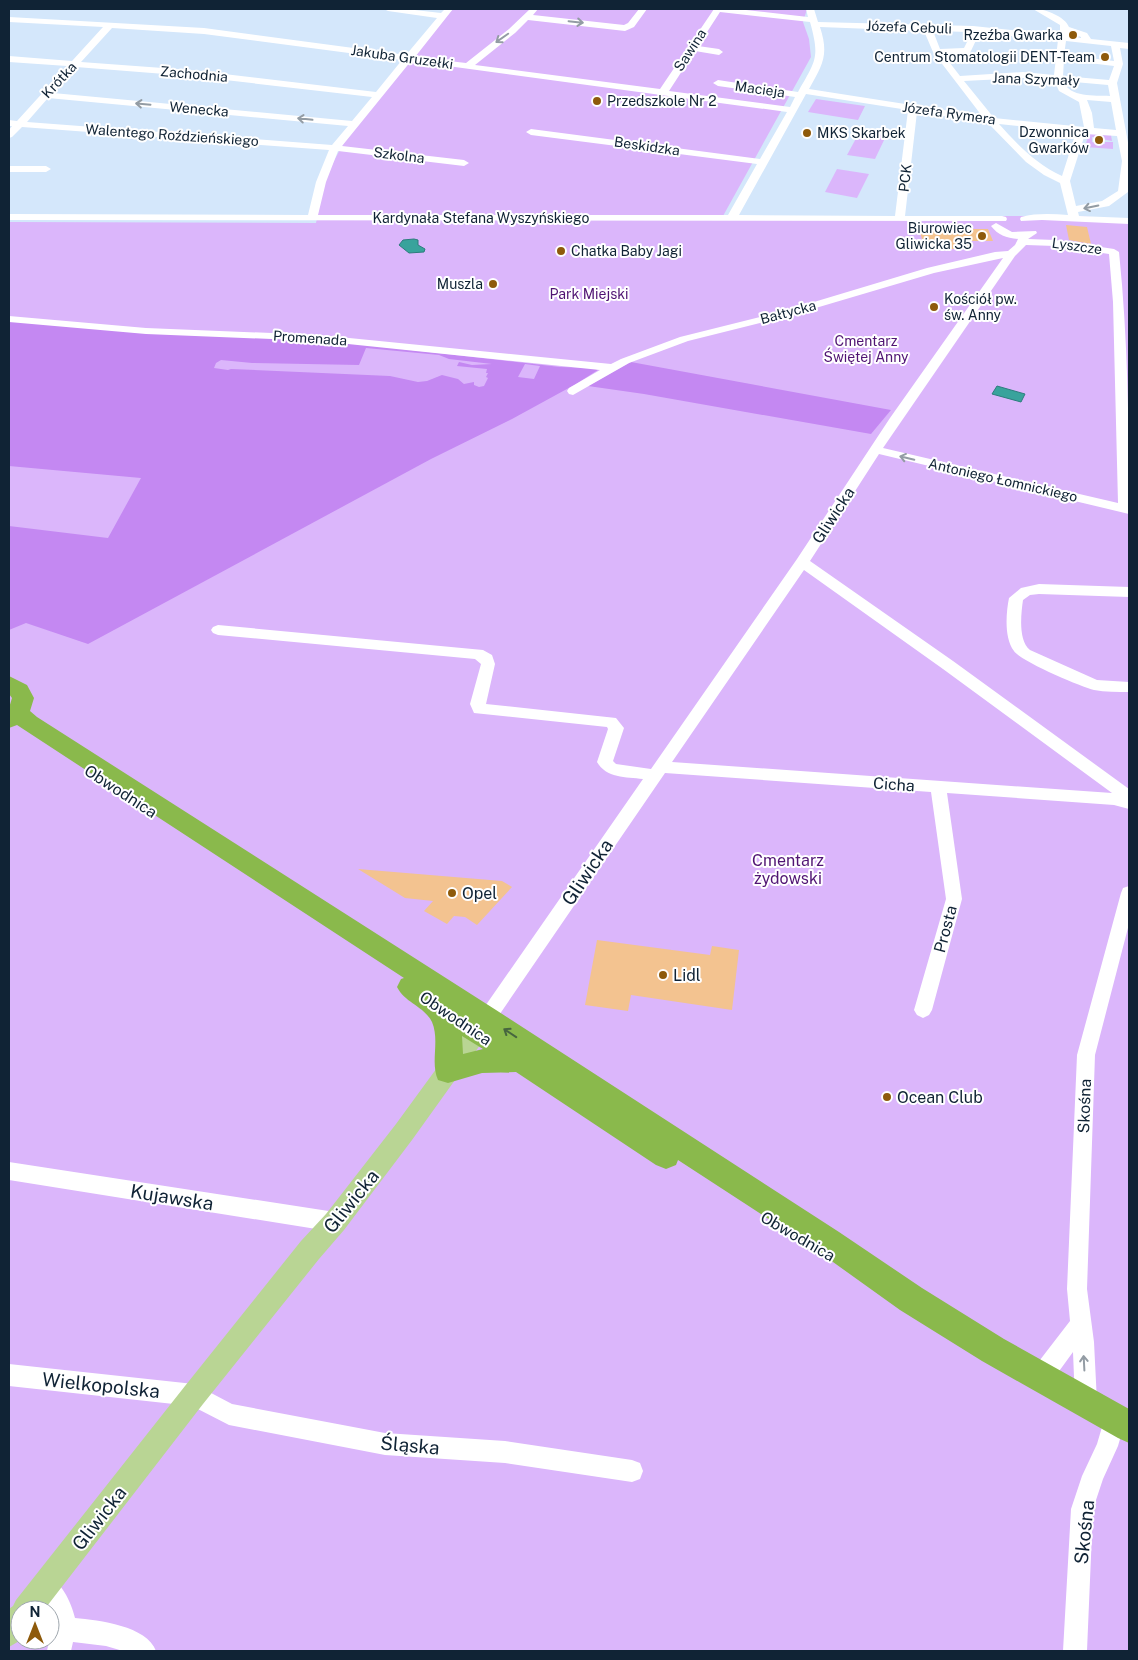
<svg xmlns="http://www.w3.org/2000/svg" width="1138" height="1660" font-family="'Public Sans',sans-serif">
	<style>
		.green { fill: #dbb6fb; fill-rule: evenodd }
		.forest { fill: #c488f2; fill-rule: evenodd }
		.water { fill: #39a39c; stroke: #2d7d7d }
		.building { fill: #f3c390 }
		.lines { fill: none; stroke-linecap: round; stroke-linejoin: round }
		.minor { fill: #fff; fill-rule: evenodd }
		.major { fill: #b9d594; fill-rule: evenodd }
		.highway { fill: #8ab94c; fill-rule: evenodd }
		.oneway { stroke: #939ca4 }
		.oneway2 { stroke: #47663f }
		.poi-dot { fill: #8e5a0b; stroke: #fff; stroke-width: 2 }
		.labels { text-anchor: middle; stroke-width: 4; stroke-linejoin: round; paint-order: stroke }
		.far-street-label { font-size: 14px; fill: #102335; stroke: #fff }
		.far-poi-label { font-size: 14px; fill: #102335; stroke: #fff; text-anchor: end }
		.far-park-label { font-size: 14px; fill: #501473; stroke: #fff }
		.street-label { font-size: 16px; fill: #102335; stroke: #fff }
		.park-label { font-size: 16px; fill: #501473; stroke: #fff }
		.poi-label { font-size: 16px; fill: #102335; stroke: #fff; text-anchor: start }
		.near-street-label { font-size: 19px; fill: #102335; stroke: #fff }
	</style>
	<rect width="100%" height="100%" fill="#d4e7fb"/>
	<path class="green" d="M 452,9 L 807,9 L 803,22 L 809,39 L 811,57 L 723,216 L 1074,216 L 1129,219 L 1129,1651 L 9,1651 L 9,222 L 316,223 C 319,211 320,197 324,185 C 345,122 409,59 452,9 ZM 20,1610 L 50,1610 L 50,1640 L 20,1640 Z
		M 816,99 L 865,106 L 858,120 L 808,112 Z
		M 860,131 L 886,136 L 875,159 L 847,155 Z
		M 1089,133 L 1111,135 L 1112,141 L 1092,137 L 1092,142 L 1105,144 L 1105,142 L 1113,142 L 1113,149 L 1085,147 Z
		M 837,169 L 869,174 L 857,198 L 825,192 Z"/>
	<path class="forest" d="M 9,321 L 70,326 L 306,338 L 560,367 L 593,368 L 598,370 L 576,384 L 512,419 L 431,459 L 88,644 L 26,623 L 9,630 L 9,526 L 108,538 L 141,478 L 9,466 ZM 366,348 L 439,355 L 449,359 L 492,364 L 472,365 L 459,362 L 457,366 L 487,369 L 486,373 L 488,373 L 486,377 L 488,378 L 484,386 L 479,387 L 474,385 L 474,382 L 464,384 L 458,379 L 442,375 L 427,381 L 418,382 L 390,376 L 231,369 L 228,370 L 214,368 L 216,363 L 221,360 L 252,363 L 359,365 ZM 525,364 L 540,366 L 534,379 L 518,377 Z
		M 631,362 L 891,410 L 871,434 L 644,394 L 588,386 Z"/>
	<path class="water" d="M 414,239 L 418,240 L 418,245 L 425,249 L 424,252 L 409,253 L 399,245 L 403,240 Z
		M 997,386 L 1025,394 L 1021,402 L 992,394 Z"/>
	<path class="building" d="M 1066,225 L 1087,227 L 1091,244 L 1069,240 Z
		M 919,229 L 988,229 L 993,241 L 968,241 L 971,249 L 925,249 Z
		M 358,869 L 502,881 L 512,887 L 477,925 L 465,917 L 454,916 L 447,924 L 424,911 L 433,901 L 405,898 Z
		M 597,940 L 710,955 L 712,946 L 739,950 L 732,1010 L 631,995 L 628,1011 L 585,1005 Z"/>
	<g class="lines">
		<path class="minor" d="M 384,9 L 406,9 L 441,13 L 445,9 L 453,9 L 415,57 L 466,63 L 509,29 L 530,9 L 538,9 L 533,15 L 624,25 L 628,23 L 639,9 L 647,9 L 634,27 L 625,31 L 528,20 L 515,33 L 475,65 L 660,89 L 714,9 L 737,9 L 808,17 L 806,9 L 814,9 L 818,22 L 973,26 L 1060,35 L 1060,25 L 1033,9 C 1043,8 1065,16 1069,27 L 1087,33 L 1091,39 L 1129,43 L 1129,49 L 1120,48 L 1123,64 L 1117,83 L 1129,148 L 1128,192 L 1109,206 L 1078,212 L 1079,216 L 1129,218 L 1129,224 L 1042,220 L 1021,221 L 1020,219 L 1021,217 C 1037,213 1052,214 1068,215 L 1060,183 L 1044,175 L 1026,162 L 988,123 L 917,112 L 905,216 L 1002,216 L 1006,217 L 1007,219 L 1006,221 L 9,220 L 9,214 L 308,215 L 316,182 L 329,150 L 22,127 L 12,137 L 9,138 L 9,130 L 12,126 L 9,126 L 9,120 L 17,121 L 67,66 L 9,62 L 9,56 L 72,61 L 103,27 L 9,22 L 9,17 L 204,28 L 406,55 L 437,18 L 388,11 ZM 720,12 L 810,22 C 820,58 816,60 798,92 L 718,80 L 713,83 L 718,86 L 795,97 L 790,107 L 669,91 L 695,51 L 719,55 L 723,52 L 719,49 L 698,46 ZM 820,27 L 924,31 L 933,52 L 982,116 L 809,89 C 823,64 829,55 820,27 ZM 112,28 L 204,34 L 402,60 L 376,92 L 190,70 L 81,62 ZM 933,31 L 969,32 L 970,36 L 964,48 L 940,49 ZM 1069,32 L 1081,37 L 1081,38 L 1068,36 ZM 978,33 L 1058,40 L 1054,75 L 1023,72 L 960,76 L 943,54 L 970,53 L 978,36 ZM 1066,41 L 1111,46 L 1114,61 L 1064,55 ZM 1064,60 L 1114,66 L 1109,80 L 1063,76 ZM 411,61 L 787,112 L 760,159 L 531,129 L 526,132 L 531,135 L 757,164 L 728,215 L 318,215 L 326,182 L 338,151 L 464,166 L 469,163 L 464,160 L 342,146 ZM 76,67 L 190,76 L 372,97 L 352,121 L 53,93 ZM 1023,78 L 1054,80 L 1059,91 L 1079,102 L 1084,127 L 994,118 L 964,81 ZM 1063,81 L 1108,85 L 1110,96 C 1094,95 1070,98 1063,81 ZM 806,94 L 908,110 L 895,216 L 739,215 ZM 48,98 L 348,126 L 332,145 L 27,122 ZM 1087,100 L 1111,102 L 1116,130 L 1094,128 L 1092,113 ZM 999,124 L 1076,132 L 1062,176 C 1036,164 1017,144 999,124 ZM 1085,134 L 1117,136 L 1122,161 L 1118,191 L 1102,201 L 1076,206 L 1070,181 Z
			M 9,166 L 46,166 L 51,169 L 46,172 L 9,172 Z
			M 996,223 L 1012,232 L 1036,231 L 1037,233 L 1028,239 L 1055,240 L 1114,249 L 1119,252 C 1128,339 1129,427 1129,514 L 879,454 L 810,561 L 953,661 L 1129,789 L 1129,809 L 1114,805 L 947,793 L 962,899 L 932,1010 L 929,1015 L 923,1018 L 917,1015 L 914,1010 L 946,899 L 931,792 L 665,773 L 493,1024 L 487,1026 L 481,1024 L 478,1018 L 481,1012 L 643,779 C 626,777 606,778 597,762 L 608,729 L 607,727 L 474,713 L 470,704 L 481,664 L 475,659 L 218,635 L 213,633 L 211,630 L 213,627 L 218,625 L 483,650 L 492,655 L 495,664 L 486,704 L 616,718 L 624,728 L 613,761 L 616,764 L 651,769 L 797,559 L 890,418 L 1003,258 L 934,273 L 792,315 L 688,341 L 629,363 L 573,395 L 569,394 L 567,391 L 569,388 L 600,370 L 319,341 L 146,334 L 9,322 L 9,316 L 146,328 L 319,335 L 611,364 L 621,359 L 680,337 L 784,311 L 927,268 L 995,252 L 1008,251 L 1015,245 L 1018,239 C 1006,238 998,235 991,226 ZM 1026,245 L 1055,246 L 1109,254 L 1113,302 L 1118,503 L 883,448 L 1015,256 ZM 804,570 L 943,669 L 1112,793 L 672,762 Z
			M 1039,584 L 1129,587 L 1129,597 L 1039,594 L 1030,595 L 1023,600 C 1021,614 1018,641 1030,650 L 1097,680 L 1129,682 L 1129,692 C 1118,692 1105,692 1094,690 C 1081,687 1020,661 1014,651 C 1004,638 1006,613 1009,598 L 1021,588 Z
			M 1129,886 L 1129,924 L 1095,1055 L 1087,1289 L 1094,1342 L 1097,1402 L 1094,1410 L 1086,1413 L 1078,1410 L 1075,1402 L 1073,1352 L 1049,1385 L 1041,1388 L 1033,1385 L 1030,1377 L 1033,1369 L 1070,1321 L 1067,1289 L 1077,1055 L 1121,893 L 1123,888 Z
			M 9,1162 L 335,1212 L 342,1215 L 345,1222 L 342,1229 L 335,1232 L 9,1180 Z
			M 9,1364 L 194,1384 L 232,1404 L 385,1433 L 505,1441 L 632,1460 L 640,1463 L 643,1471 L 640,1479 L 632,1482 L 505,1463 L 385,1455 L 229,1425 L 192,1406 L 9,1386 Z
			M 1115,1407 L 1123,1410 L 1126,1418 L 1118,1446 L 1103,1479 L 1093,1509 L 1087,1651 L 1063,1651 L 1071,1509 L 1082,1476 L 1097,1444 L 1107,1410 Z
			M 45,1574 C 61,1581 71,1601 75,1618 C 99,1620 147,1626 156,1651 L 123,1651 L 106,1646 L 73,1642 L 71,1651 L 47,1651 C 49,1640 56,1624 50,1612 C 46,1605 37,1596 33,1586 L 37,1578 Z"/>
		<path class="major" d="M 485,1010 L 493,1013 L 496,1020 L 493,1027 L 412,1140 L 344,1230 L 319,1259 L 203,1404 L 44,1610 L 20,1610 L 21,1640 L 9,1647 L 9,1609 L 13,1606 L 16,1600 L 185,1386 L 301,1241 L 326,1214 L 396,1124 L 477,1013 Z"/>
		<path class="highway" d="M 9,676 L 27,685 L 34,698 L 30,711 L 37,717 L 496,1010 L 839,1232 L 922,1288 L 1004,1339 L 1129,1409 L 1129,1443 L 1118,1438 L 982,1361 L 900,1310 L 819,1252 L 678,1160 L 676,1165 L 666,1169 L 656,1165 L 516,1072 L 482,1073 L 448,1083 L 438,1080 C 430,1062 440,1041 432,1022 C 424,1006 405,1003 397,987 L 401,979 L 404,978 L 17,725 L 9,728 L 9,708 L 12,698 L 9,694 ZM 462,1036 L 483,1049 L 463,1054 Z"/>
	</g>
	<defs><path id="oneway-shaft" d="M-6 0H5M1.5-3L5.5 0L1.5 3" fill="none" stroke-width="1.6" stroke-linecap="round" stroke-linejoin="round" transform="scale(1.25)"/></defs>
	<g class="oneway">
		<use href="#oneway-shaft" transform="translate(576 22) rotate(6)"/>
		<use href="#oneway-shaft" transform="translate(502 38) rotate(145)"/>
		<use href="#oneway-shaft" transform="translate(143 104) rotate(-175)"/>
		<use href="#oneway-shaft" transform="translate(305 119) rotate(-174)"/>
		<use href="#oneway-shaft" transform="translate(1091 207) rotate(168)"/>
		<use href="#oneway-shaft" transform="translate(907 458) rotate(-167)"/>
		<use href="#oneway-shaft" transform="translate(1084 1363) rotate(-93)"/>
	</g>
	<use class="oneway2" href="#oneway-shaft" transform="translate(510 1033) rotate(-146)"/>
	<g class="poi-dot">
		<circle cx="1073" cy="35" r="5"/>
		<circle cx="1105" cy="57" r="5"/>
		<circle cx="597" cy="101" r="5"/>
		<circle cx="807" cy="133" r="5"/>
		<circle cx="1099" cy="140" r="5"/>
		<circle cx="982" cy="236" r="5"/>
		<circle cx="561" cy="251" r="5"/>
		<circle cx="493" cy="284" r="5"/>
		<circle cx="934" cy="307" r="5"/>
		<circle cx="452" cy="893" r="5"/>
		<circle cx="663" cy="975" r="5"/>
		<circle cx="887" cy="1097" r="5"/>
	</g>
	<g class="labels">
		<g class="far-street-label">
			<text transform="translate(909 27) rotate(2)" y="5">Józefa Cebuli</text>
			<text transform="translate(690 50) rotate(-57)" y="5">Sawina</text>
			<text transform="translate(402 57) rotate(8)" y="5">Jakuba Gruzełki</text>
			<text transform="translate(194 74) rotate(5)" y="5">Zachodnia</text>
			<text transform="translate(1036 79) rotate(2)" y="5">Jana Szymały</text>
			<text transform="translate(59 80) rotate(-47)" y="5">Krótka</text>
			<text transform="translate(760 89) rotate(8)" y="5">Macieja</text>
			<text transform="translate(199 109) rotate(5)" y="5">Wenecka</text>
			<text transform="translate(949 113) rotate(8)" y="5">Józefa Rymera</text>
			<text transform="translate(172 135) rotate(4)" y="5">Walentego Roździeńskiego</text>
			<text transform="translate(647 146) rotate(8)" y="5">Beskidzka</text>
			<text transform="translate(399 155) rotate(7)" y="5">Szkolna</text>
			<text transform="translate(905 178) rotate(-84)" y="5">PCK</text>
			<text x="481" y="223">Kardynała Stefana Wyszyńskiego</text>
			<text transform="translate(1077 246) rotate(8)" y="5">Lyszcze</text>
			<text transform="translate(788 312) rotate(-15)" y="5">Bałtycka</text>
			<text transform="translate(310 338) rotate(4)" y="5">Promenada</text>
			<text transform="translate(1003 480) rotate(13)" y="5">Antoniego Łomnickiego</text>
		</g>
		<g class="far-poi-label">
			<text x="1063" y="40">Rzeźba Gwarka</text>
			<text x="1095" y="62">Centrum Stomatologii DENT-Team</text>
			<text x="607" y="106" text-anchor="start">Przedszkole Nr 2</text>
			<text x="1089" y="137">Dzwonnica<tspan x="1089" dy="16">Gwarków</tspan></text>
			<text x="817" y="138" text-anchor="start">MKS Skarbek</text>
			<text x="972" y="233">Biurowiec<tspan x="972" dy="16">Gliwicka 35</tspan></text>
			<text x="571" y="256" text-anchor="start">Chatka Baby Jagi</text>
			<text x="483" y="289">Muszla</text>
			<text x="944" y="304" text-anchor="start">Kościół pw.<tspan x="944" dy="16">św. Anny</tspan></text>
		</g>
		<g class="far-park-label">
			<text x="589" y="299">Park Miejski</text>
			<text x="866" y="346">Cmentarz<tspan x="866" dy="16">Świętej Anny</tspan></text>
		</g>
		<g class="street-label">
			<text transform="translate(833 515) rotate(-57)" y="6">Gliwicka</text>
			<text transform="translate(894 784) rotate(4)" y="6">Cicha</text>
			<text transform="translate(121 791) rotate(33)" y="6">Obwodnica</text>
			<text transform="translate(945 929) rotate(-75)" y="6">Prosta</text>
			<text transform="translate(456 1018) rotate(34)" y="6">Obwodnica</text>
			<text transform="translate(1084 1106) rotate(-88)" y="6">Skośna</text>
			<text transform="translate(798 1236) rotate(30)" y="6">Obwodnica</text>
		</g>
		<g class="park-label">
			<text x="788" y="866">Cmentarz<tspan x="788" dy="18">żydowski</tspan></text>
		</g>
		<g class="poi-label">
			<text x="462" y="899">Opel</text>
			<text x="673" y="981">Lidl</text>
			<text x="897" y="1103">Ocean Club</text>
		</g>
		<g class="near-street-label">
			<text transform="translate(587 872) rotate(-56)" y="7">Gliwicka</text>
			<text transform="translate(172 1197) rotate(9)" y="7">Kujawska</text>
			<text transform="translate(351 1201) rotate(-51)" y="7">Gliwicka</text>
			<text transform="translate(101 1385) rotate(6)" y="7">Wielkopolska</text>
			<text transform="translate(410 1445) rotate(5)" y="7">Śląska</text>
			<text transform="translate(99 1518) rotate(-52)" y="7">Gliwicka</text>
			<text transform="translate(1084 1532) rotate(-84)" y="7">Skośna</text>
		</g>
	</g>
	<rect width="1138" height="1660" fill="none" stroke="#102335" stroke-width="20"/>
	<g transform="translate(35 1625)"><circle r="24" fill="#ffffff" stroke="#9fa7ae"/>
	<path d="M0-4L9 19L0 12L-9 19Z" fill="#8e5a0b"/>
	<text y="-8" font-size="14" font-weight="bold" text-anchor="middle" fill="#102335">N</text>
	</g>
</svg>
